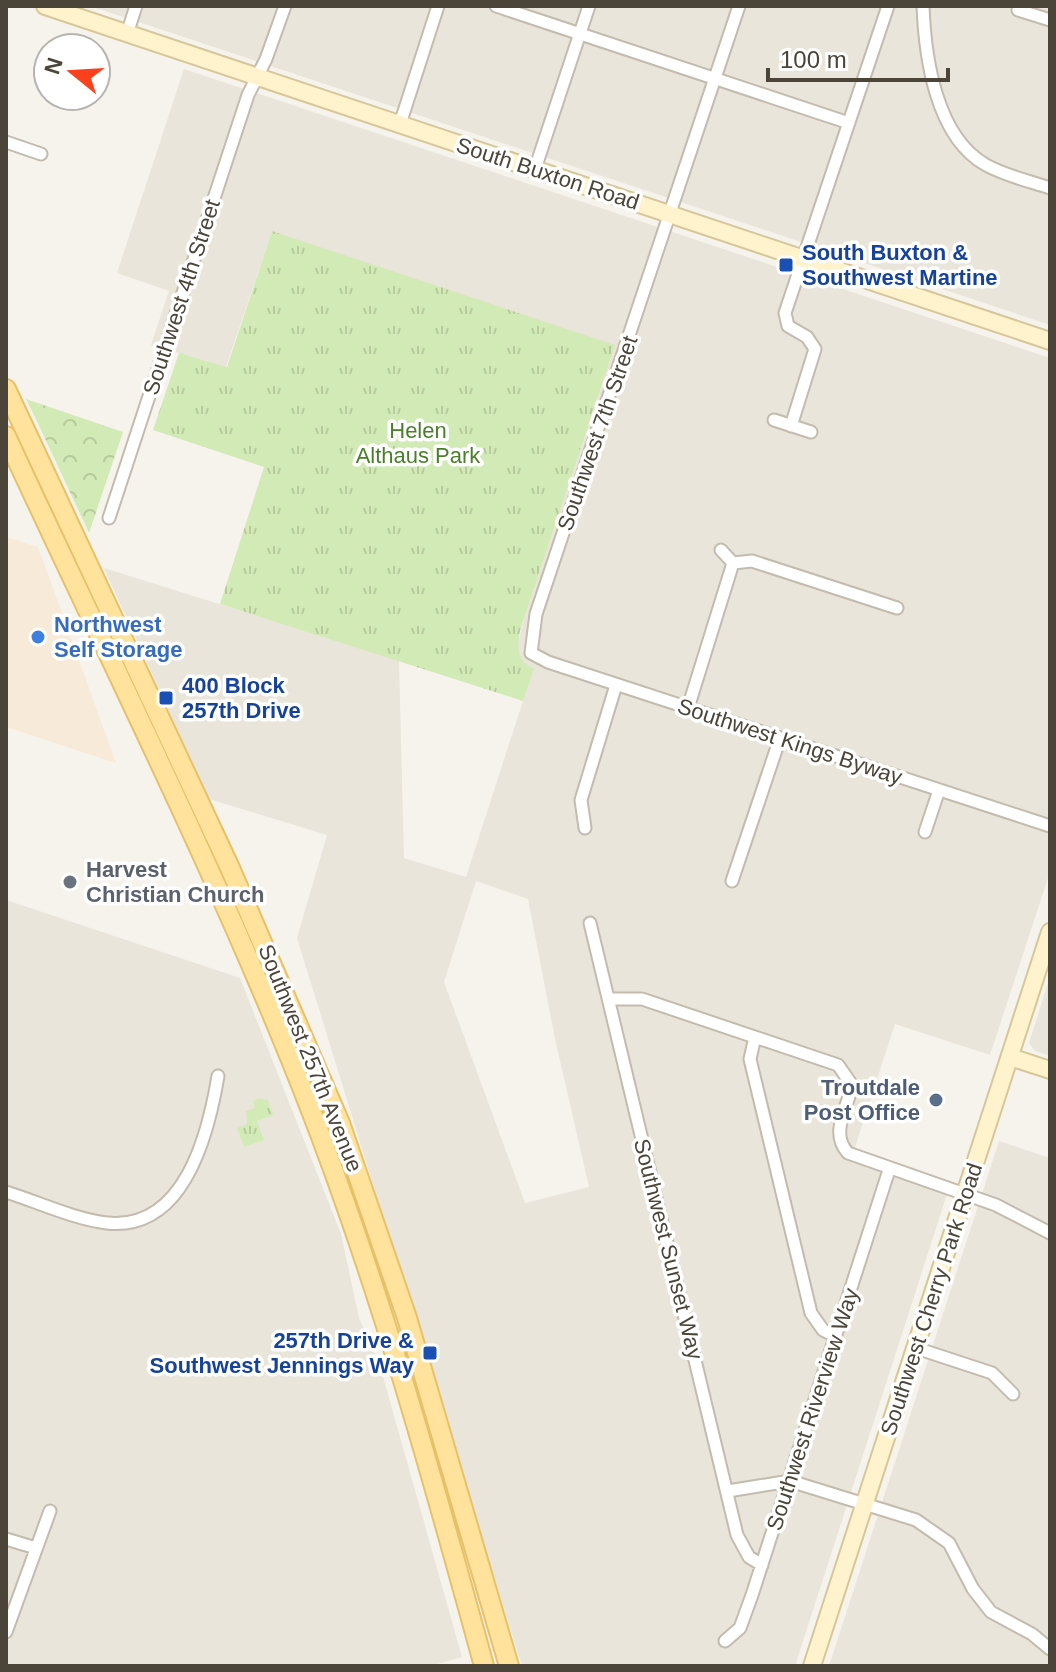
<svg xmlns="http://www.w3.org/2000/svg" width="1056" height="1672" font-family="Arial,sans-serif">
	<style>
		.residential { fill: #eae5da; fill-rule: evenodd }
		.commercial { fill: #f7ead8 }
		.forest { fill: url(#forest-crowns) }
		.park { fill: url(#park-tufts) }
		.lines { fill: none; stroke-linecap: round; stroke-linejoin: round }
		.street-casing { stroke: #c2bbae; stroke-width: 15 }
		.secondary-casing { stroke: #d6c79b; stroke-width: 20 }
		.primary-casing { stroke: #e6c16a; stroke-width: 22 }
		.street { stroke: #fff; stroke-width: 11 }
		.secondary { stroke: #fff3cd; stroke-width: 16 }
		.primary { stroke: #ffe39c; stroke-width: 18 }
		.transit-dot { fill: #1a4fb4; stroke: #fff; stroke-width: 3 }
		.shop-dot { fill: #3f7fe0; stroke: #fff; stroke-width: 3 }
		.worship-dot { fill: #6b7280; stroke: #fff; stroke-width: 3 }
		.service-dot { fill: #5c6f8a; stroke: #fff; stroke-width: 3 }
		.labels { text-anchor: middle; stroke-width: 7; stroke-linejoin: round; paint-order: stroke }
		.street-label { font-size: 22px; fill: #4b4439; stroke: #fff }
		.transit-label { font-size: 22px; font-weight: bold; fill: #164399; stroke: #fff; text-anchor: start }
		.park-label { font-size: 22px; fill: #4a7f2a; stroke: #fff }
		.shop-label { font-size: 22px; font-weight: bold; fill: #366cbe; stroke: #fff; text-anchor: start }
		.worship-label { font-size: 22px; font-weight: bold; fill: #5b616d; stroke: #fff; text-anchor: start }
		.service-label { font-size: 22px; font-weight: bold; fill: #4e5e75; stroke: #fff; text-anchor: end }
	</style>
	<defs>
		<pattern id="forest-crowns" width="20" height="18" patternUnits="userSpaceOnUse" patternTransform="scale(2)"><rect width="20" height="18" fill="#d2eab5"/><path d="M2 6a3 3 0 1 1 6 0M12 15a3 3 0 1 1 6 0" fill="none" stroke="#b6ca9c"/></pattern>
		<pattern id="park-tufts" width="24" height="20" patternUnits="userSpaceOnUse" patternTransform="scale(2)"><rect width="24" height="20" fill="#d2eab5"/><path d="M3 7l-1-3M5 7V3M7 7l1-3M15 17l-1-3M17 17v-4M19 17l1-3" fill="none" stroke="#b6ca9c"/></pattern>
	</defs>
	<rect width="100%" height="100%" fill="#f6f3ec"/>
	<path class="residential" d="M 90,6 L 1050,6 L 1050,325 L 810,245 Z
		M 184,69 L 1050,358 L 1050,872 L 990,1055 L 895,1024 L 854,1150 L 951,1182 L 795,1666 L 523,1666 L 519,1657 L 297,938 L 327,835 L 209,799 L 104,568 L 399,660 L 404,858 L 466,877 L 533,670 L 522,662 L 517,647 L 528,601 L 272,231 L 226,367 L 151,345 L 169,291 L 117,273 ZM 476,881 L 528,899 L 555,1039 L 589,1187 L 525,1203 L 444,982 Z
		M 6,900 L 240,978 L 341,1234 L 359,1318 L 380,1366 L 462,1657 L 430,1666 L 6,1666 Z
		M 1050,976 L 1050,1056 L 1035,1051 L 1029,1043 Z
		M 999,1141 L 1050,1158 L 1050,1666 L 829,1666 Z"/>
	<path class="commercial" d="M 6,537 L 38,547 L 116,763 L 6,727 Z"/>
	<path class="forest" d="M 26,399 L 123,432 L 89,533 L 35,417 Z"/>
	<path class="park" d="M 272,231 L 615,345 L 521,627 C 517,644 515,660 534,669 L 523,701 L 220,604 L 264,467 L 153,430 L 179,353 L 227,367 Z
		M 258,1098 L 268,1100 L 273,1115 L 257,1121 L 264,1140 L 244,1147 L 237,1128 L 247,1124 L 246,1111 L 255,1108 L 253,1102 Z"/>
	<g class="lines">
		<defs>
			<path id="street" d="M 496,6 L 849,123
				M 739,6 L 536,614 L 531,653 L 548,662 L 1050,826
				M 923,6 C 925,58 936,137 986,165 C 1006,176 1029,181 1050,188
				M 1018,10 L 1050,20
				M 127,34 L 136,6
				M 400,124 L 438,6
				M 6,142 L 41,154
				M 535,169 L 589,6
				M 774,420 L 811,432
				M 791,426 L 815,349 L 807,337 L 788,326 L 785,313 L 888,6
				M 109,518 L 248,95 L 266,59 L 285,6
				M 721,550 L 733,563
				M 733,563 L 752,561 L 897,608
				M 688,708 L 733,563
				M 585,828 L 581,800 L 616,685
				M 925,832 L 939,790
				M 732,881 L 780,738
				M 590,923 L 737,1535 L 749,1557 L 762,1565
				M 609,999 L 642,999 L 838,1065 L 852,1085 C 848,1108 829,1133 848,1153 L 996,1205 L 1050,1233
				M 755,1037 L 750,1059 L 811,1313 L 823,1330 L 835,1336
				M 6,1192 C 38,1202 74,1219 107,1223 C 184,1231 208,1136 218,1076
				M 916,1348 L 992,1373 L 1013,1394
				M 728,1491 L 790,1481 L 916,1520 L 949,1543 L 973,1589 L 991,1612 L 1032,1634 L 1050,1649
				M 6,1539 L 36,1548
				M 6,1632 L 50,1511
				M 725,1641 L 740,1628 L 752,1595 L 889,1170"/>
			<path id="secondary" d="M 45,6 L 1050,341
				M 1010,1057 L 1050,1070
				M 812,1666 L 1050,932"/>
			<path id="primary" d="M 6,389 L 230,868 L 340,1123 L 407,1318 L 509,1666
				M 6,436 C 106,653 215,868 303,1090 C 377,1277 431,1472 484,1666"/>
		</defs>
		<use href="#street" class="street-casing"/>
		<use href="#secondary" class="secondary-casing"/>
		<use href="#primary" class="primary-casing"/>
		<use href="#street" class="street"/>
		<use href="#secondary" class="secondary"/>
		<use href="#primary" class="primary"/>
	</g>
	<g class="transit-dot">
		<rect x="778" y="257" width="16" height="16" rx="4"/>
		<rect x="158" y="690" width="16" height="16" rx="4"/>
		<rect x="422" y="1345" width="16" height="16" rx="4"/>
	</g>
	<circle class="shop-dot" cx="38" cy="637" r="8"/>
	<circle class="worship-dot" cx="70" cy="882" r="8"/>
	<circle class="service-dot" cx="936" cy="1100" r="8"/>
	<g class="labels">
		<g class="street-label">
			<text transform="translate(548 173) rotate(18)" y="8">South Buxton Road</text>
			<text transform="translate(181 297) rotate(-72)" y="8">Southwest 4th Street</text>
			<text transform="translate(597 433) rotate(-71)" y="8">Southwest 7th Street</text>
			<text transform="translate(790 741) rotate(18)" y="8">Southwest Kings Byway</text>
			<text transform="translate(311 1058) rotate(68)" y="8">Southwest 257th Avenue</text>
			<text transform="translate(669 1249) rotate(76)" y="8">Southwest Sunset Way</text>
			<text transform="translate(931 1299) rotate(-72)" y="8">Southwest Cherry Park Road</text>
			<text transform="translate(812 1409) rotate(-72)" y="8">Southwest Riverview Way</text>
		</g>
		<g class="transit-label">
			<text x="802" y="260">South Buxton &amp;<tspan x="802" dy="25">Southwest Martine</tspan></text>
			<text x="182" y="693">400 Block<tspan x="182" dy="25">257th Drive</tspan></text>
			<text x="414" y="1348" text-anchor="end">257th Drive &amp;<tspan x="414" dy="25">Southwest Jennings Way</tspan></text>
		</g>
		<g class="park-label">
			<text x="418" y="438">Helen<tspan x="418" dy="25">Althaus Park</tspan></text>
		</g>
		<g class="shop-label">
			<text x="54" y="632">Northwest<tspan x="54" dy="25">Self Storage</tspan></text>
		</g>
		<g class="worship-label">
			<text x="86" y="877">Harvest<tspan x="86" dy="25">Christian Church</tspan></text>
		</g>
		<g class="service-label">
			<text x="920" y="1095">Troutdale<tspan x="920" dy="25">Post Office</tspan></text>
		</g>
	</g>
	<rect width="1056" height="1672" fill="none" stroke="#4b4439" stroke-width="16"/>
	<g transform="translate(72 72) rotate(288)"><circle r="38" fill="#ffffff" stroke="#b7b4b0" stroke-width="2"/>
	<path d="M0-6L14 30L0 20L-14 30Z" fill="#fc3f1d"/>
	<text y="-12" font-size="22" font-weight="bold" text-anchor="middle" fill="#4b4439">N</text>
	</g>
	<path d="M768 68v12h180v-12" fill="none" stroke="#4b4439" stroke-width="4"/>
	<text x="780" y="68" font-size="24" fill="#4b4439" stroke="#ffffff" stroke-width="6" paint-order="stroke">100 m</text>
</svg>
